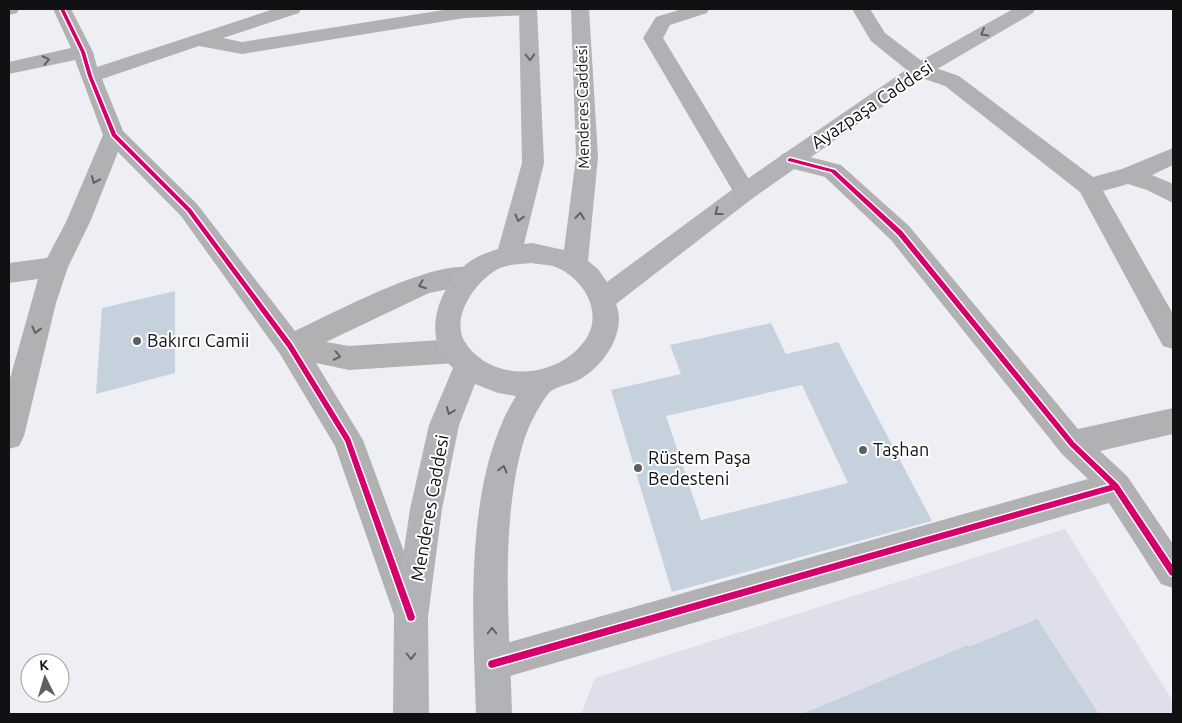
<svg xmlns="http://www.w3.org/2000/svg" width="1182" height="723" font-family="Ubuntu,sans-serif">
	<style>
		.built { fill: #dedfea }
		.building { fill: #c6d1de; fill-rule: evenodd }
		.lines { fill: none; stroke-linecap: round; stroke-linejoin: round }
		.minor { fill: #b1b0b2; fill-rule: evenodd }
		.major { fill: #b2b3b6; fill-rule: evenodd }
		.cycleway-casing { stroke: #fff; stroke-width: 3 }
		.cycleway { fill: #d6006c; fill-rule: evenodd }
		.oneway { stroke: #626265 }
		.oneway2 { stroke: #616063 }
		.poi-dot { fill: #5e5f62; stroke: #fff; stroke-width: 2 }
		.labels { text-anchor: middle; stroke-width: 4; stroke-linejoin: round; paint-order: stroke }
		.far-street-label { font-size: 15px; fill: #111114; stroke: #fff }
		.street-label { font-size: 18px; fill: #111114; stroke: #fff }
		.poi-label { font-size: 18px; fill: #111114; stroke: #fff; text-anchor: start }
	</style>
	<rect width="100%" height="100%" fill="#eeeff4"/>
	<path class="built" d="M 1065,529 L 1173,701 L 1173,714 L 581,714 L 595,678 Z"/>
	<path class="building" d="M 175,291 L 175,373 L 96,394 L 102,308 Z
		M 771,323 L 786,354 L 838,342 L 932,521 L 672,592 L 611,390 L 681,374 L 670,345 ZM 802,385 L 848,483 L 701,520 L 666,416 Z
		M 1037,619 L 1099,714 L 802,714 L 968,645 L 969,647 Z"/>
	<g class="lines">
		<path class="minor" d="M 9,9 L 19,9 L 17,13 L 9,15 Z
			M 53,9 L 71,9 L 93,52 L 97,67 L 274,9 L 301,9 L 299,13 L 223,38 L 242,42 L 450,9 L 537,9 L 535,13 L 528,15 L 465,18 L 242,54 L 199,46 L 102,79 L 123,131 L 197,204 L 295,331 C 335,313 439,255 479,269 L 483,276 L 479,283 L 429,293 L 326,342 L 349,346 L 456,339 L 466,343 L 470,351 L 466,359 L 456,363 L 349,370 L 316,363 L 363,440 L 428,617 L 423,629 L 411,634 L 399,629 L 335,446 L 280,354 L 181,216 L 118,152 L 90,222 L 68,267 L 56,303 L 24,436 L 19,446 L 9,449 L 9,382 L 38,279 L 9,283 L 9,263 L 47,258 L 66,222 L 103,135 L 75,60 L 9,74 L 9,62 L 71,48 Z
			M 682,9 L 709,9 L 707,13 L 670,25 L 663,38 L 753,186 L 757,192 L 753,198 L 745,201 L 737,198 L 643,38 L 656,17 Z
			M 852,9 L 870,9 L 885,33 L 927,65 L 959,76 L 1093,177 L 1122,169 L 1173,148 L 1173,165 L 1152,175 L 1173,184 L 1173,203 L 1147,190 L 1128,184 L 1103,191 L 1173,314 L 1173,349 L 1163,346 L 1080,192 L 945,86 L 913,75 L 871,41 Z
			M 790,152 L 841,165 L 909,226 L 1078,429 L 1173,408 L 1173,434 L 1100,451 L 1127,476 L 1173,544 L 1173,588 L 1161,584 L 1109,503 L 492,681 L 480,676 L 475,664 L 480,652 L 492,647 L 1088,479 L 1062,454 L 891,240 L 825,177 L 782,166 L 779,160 L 782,154 Z"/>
		<path class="major" d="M 519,9 L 537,9 L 544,163 L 524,244 L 532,243 L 564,250 L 576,157 L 571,9 L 589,9 L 598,157 L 588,261 L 598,269 L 607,282 L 737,186 L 913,65 L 1013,9 L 1035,9 L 1033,13 L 927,75 L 753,198 L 616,304 C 627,331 605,364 582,378 C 573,384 560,385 551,391 C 545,395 532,420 529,427 C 522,443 518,462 515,479 C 502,557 510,635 512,714 L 476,714 C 473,617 463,481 516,396 L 498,393 L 475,384 L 459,425 L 442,509 L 428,617 L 429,714 L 393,714 L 394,617 L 410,509 L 429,425 L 453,368 C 421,340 437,291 464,266 C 474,257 486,253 498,249 L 522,163 ZM 532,263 C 541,265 550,264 558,268 C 586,281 605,316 583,343 C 556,377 499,383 469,348 C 446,322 474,282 498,269 C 508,264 521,264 532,263 Z"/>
		<defs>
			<path id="cycleway" d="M 60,9 L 64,9 L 85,52 L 92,76 L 116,134 L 191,209 L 292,344 L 350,438 L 415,617 L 414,620 L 411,621 L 408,620 L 407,617 L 345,441 L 288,348 L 187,211 L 112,136 L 88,76 L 81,52 Z
				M 790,158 L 835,170 L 902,231 L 1074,442 L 1118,484 L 1173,566 L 1173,576 L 1170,575 L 1114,490 L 492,668 L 489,667 L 488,664 L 489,661 L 492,660 L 1110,485 L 1070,446 L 898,235 L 831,172 L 788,161 L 788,159 Z"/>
		</defs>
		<use href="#cycleway" class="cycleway-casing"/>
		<use href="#cycleway" class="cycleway"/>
	</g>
	<defs><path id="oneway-chevron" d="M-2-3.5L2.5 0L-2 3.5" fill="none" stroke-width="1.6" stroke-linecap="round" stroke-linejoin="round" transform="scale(1.25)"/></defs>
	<g class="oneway">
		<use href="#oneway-chevron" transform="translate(984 33) rotate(150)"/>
		<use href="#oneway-chevron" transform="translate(530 57) rotate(88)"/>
		<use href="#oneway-chevron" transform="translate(718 212) rotate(143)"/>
		<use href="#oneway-chevron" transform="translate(580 216) rotate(-84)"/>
		<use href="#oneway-chevron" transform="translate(519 218) rotate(104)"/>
		<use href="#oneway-chevron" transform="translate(450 411) rotate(111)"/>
		<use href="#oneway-chevron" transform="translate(503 469) rotate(-75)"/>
		<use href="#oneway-chevron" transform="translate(492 631) rotate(-90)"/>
		<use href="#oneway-chevron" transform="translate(411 656) rotate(90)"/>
	</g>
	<g class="oneway2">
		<use href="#oneway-chevron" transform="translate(46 60) rotate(-12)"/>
		<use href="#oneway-chevron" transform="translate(95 180) rotate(113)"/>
		<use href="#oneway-chevron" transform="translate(422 285) rotate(160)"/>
		<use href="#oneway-chevron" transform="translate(36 330) rotate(104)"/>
		<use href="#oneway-chevron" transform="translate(337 356) rotate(12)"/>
	</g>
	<g class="poi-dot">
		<circle cx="137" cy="341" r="5"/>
		<circle cx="863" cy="450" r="5"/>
		<circle cx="638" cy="468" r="5"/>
	</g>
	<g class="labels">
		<g class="far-street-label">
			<text transform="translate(583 107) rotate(-91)" y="5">Menderes Caddesi</text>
		</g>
		<g class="street-label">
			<text transform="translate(872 105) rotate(-34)" y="6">Ayazpaşa Caddesi</text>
			<text transform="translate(430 508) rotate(-80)" y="6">Menderes Caddesi</text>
		</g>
		<g class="poi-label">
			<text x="147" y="347">Bakırcı Camii</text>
			<text x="873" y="456">Taşhan</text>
			<text x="648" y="464">Rüstem Paşa<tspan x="648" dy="21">Bedesteni</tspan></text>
		</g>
	</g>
	<rect width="1182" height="723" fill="none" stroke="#111114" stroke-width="20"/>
	<g transform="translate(45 678) rotate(355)"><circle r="24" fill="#ffffff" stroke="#a0a0a1"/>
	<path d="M0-4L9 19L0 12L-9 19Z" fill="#5e5f62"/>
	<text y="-8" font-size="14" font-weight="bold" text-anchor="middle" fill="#111114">K</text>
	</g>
</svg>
